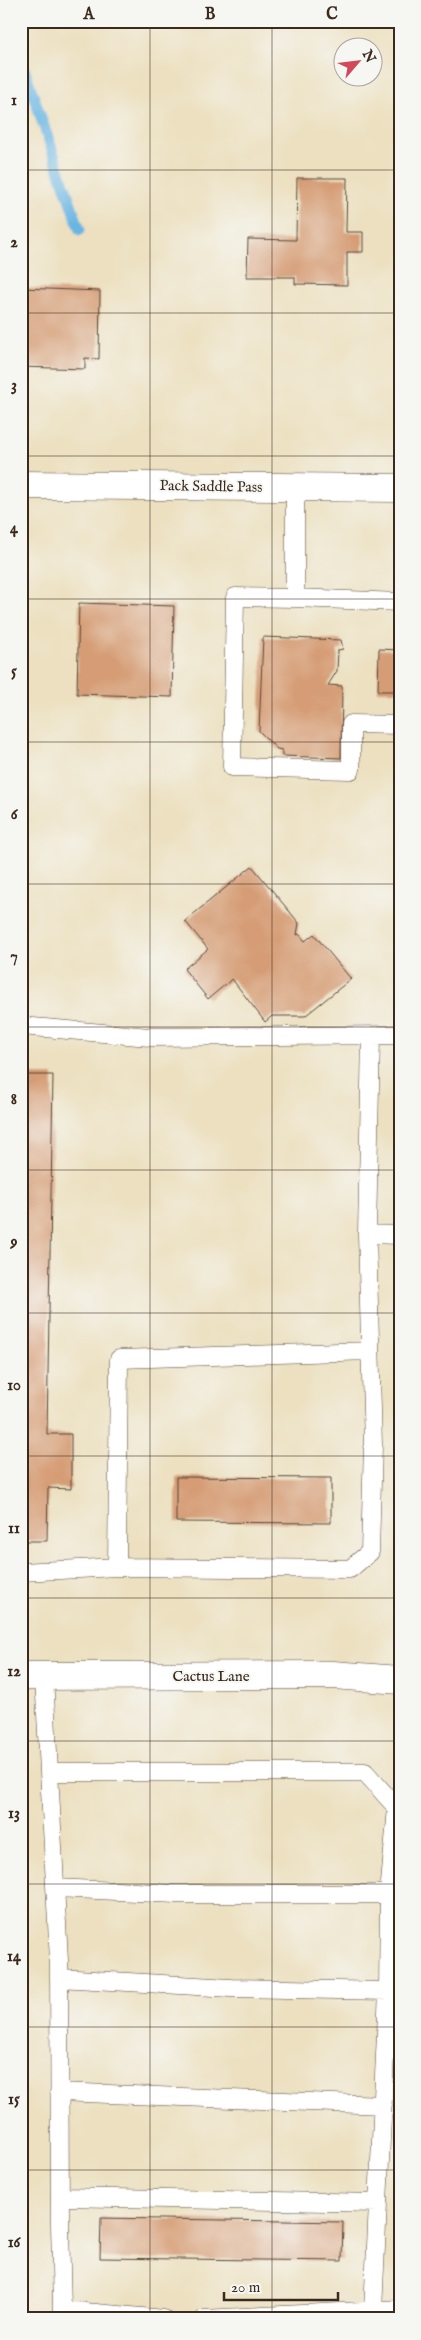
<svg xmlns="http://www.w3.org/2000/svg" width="421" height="2340" font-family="'IM FELL English',serif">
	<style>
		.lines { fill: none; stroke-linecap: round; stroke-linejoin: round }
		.stream { stroke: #6ab6e3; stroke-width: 11 }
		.building { fill: #d59c74 }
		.service-casing { stroke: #564536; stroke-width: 19 }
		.minor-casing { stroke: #564536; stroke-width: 29 }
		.tertiary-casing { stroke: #564536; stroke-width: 29 }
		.service { stroke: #fff; stroke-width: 18 }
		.minor { stroke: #fff; stroke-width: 28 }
		.tertiary { stroke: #fff; stroke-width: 28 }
		.grid { fill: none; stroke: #3b2a1e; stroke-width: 1; stroke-opacity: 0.55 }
		.labels { text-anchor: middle; stroke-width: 4; stroke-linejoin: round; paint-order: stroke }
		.street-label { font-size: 15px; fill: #3b2a1e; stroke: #f6f6f2 }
		.neatline { fill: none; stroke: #3b2a1e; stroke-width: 2 }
		.grid-label { font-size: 16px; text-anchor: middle; font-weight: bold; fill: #3b2a1e }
	</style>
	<rect width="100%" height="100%" fill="#f6f6f2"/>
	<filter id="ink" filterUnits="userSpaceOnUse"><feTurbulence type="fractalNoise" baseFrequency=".02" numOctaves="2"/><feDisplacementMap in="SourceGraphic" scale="10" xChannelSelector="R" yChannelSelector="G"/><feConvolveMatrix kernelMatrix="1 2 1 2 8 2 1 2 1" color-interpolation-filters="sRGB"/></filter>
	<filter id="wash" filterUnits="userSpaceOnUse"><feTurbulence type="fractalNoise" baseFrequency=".0096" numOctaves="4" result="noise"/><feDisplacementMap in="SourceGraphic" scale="20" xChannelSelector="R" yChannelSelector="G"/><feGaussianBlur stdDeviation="1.12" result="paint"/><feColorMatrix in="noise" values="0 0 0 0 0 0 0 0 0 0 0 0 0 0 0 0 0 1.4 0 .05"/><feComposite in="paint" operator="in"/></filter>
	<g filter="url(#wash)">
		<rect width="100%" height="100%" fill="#ece0c0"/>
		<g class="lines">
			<path class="stream" d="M 21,60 L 80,230"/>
		</g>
		<g id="blocks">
			<path class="building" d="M 297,178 L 347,178 L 346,232 L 363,232 L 363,252 L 347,252 L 347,285 L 295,284 L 295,277 L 247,277 L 248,239 L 296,240 Z
				M 21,288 L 100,291 L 99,359 L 85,358 L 85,369 L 21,367 Z
				M 79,603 L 174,606 L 172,697 L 77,694 Z
				M 263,637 L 341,640 L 343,649 L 338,650 L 337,671 L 328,685 L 342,686 L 341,758 L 282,756 L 282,750 L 277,749 L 259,731 Z
				M 379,649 L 400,650 L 400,691 L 378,691 Z
				M 252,866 L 299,923 L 297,935 L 299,934 L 305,941 L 314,934 L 351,979 L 305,1016 L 272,1016 L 265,1022 L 232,979 L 208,999 L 184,969 L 208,949 L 185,921 Z
				M 21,1075 L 53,1075 L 47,1434 L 71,1434 L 71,1489 L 48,1488 L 47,1541 L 21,1541 Z
				M 176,1477 L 331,1478 L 331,1523 L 176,1522 Z
				M 101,2218 L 343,2222 L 342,2261 L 100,2258 Z"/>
		</g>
	</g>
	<g filter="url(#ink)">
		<use href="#blocks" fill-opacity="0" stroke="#564536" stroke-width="1"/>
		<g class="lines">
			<defs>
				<path id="service" d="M 295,488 L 295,598 L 400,602
					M 295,598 L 235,597 L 232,767 L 351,770 L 351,724 L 400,725
					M 21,1026 L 150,1037 L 400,1035
					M 367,1234 L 371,1036
					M 117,1567 L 119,1359 L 370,1351
					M 21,1572 L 117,1567 L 350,1569 L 370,1552 L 373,1445 L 367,1234 L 400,1235
					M 44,1676 L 59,1961 L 60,2224 L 62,2310 L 164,2319
					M 50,1772 L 365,1772 L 397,1808 L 389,1894 L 176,1894 L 56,1888
					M 59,1978 L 231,1988 L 388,1991 L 389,1894
					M 59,2092 L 383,2105
					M 60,2197 L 378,2203
					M 373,2310 L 388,1991
					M 204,2319 L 400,2309"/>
				<path id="minor" d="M 21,1676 L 333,1675 L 400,1680"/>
				<path id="tertiary" d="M 21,485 L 400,488"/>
			</defs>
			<use href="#service" class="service-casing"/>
			<use href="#minor" class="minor-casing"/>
			<use href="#tertiary" class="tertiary-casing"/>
			<use href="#service" class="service"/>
			<use href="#minor" class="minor"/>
			<use href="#tertiary" class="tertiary"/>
		</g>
	</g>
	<path class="grid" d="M 150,21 L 150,2319M 272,21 L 272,2319M 21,170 L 400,170M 21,313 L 400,313M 21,456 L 400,456M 21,599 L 400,599M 21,742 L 400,742M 21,884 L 400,884M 21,1027 L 400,1027M 21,1170 L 400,1170M 21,1313 L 400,1313M 21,1456 L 400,1456M 21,1598 L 400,1598M 21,1741 L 400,1741M 21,1884 L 400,1884M 21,2027 L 400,2027M 21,2170 L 400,2170"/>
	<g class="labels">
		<g class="street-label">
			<text transform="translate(211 486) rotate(1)" y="5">Pack Saddle Pass</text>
			<text x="211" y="1681">Cactus Lane</text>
		</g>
	</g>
	<rect width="421" height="2340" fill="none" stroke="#f6f6f2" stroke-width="55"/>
	<g transform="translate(358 62) rotate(62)"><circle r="24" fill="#f6f6f2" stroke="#aba49d"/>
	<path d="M0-4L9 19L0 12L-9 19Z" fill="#d1495b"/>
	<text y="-8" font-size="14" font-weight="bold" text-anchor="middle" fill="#3b2a1e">N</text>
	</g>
	<path d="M224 2292v8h114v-8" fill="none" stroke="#3b2a1e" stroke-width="2.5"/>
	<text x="231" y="2292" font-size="15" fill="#3b2a1e" stroke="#f6f6f2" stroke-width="4" paint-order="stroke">20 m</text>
	<rect x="28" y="28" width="366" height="2284" class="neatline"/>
	<g class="grid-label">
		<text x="89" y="19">A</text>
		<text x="210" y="19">B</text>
		<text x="332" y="19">C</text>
		<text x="14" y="105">1</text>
		<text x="14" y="247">2</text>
		<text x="14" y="390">3</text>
		<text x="14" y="533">4</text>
		<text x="14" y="676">5</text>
		<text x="14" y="819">6</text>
		<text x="14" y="961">7</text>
		<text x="14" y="1104">8</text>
		<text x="14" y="1247">9</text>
		<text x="14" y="1390">10</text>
		<text x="14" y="1533">11</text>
		<text x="14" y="1676">12</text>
		<text x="14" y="1818">13</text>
		<text x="14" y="1961">14</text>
		<text x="14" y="2104">15</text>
		<text x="14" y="2247">16</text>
	</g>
</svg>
